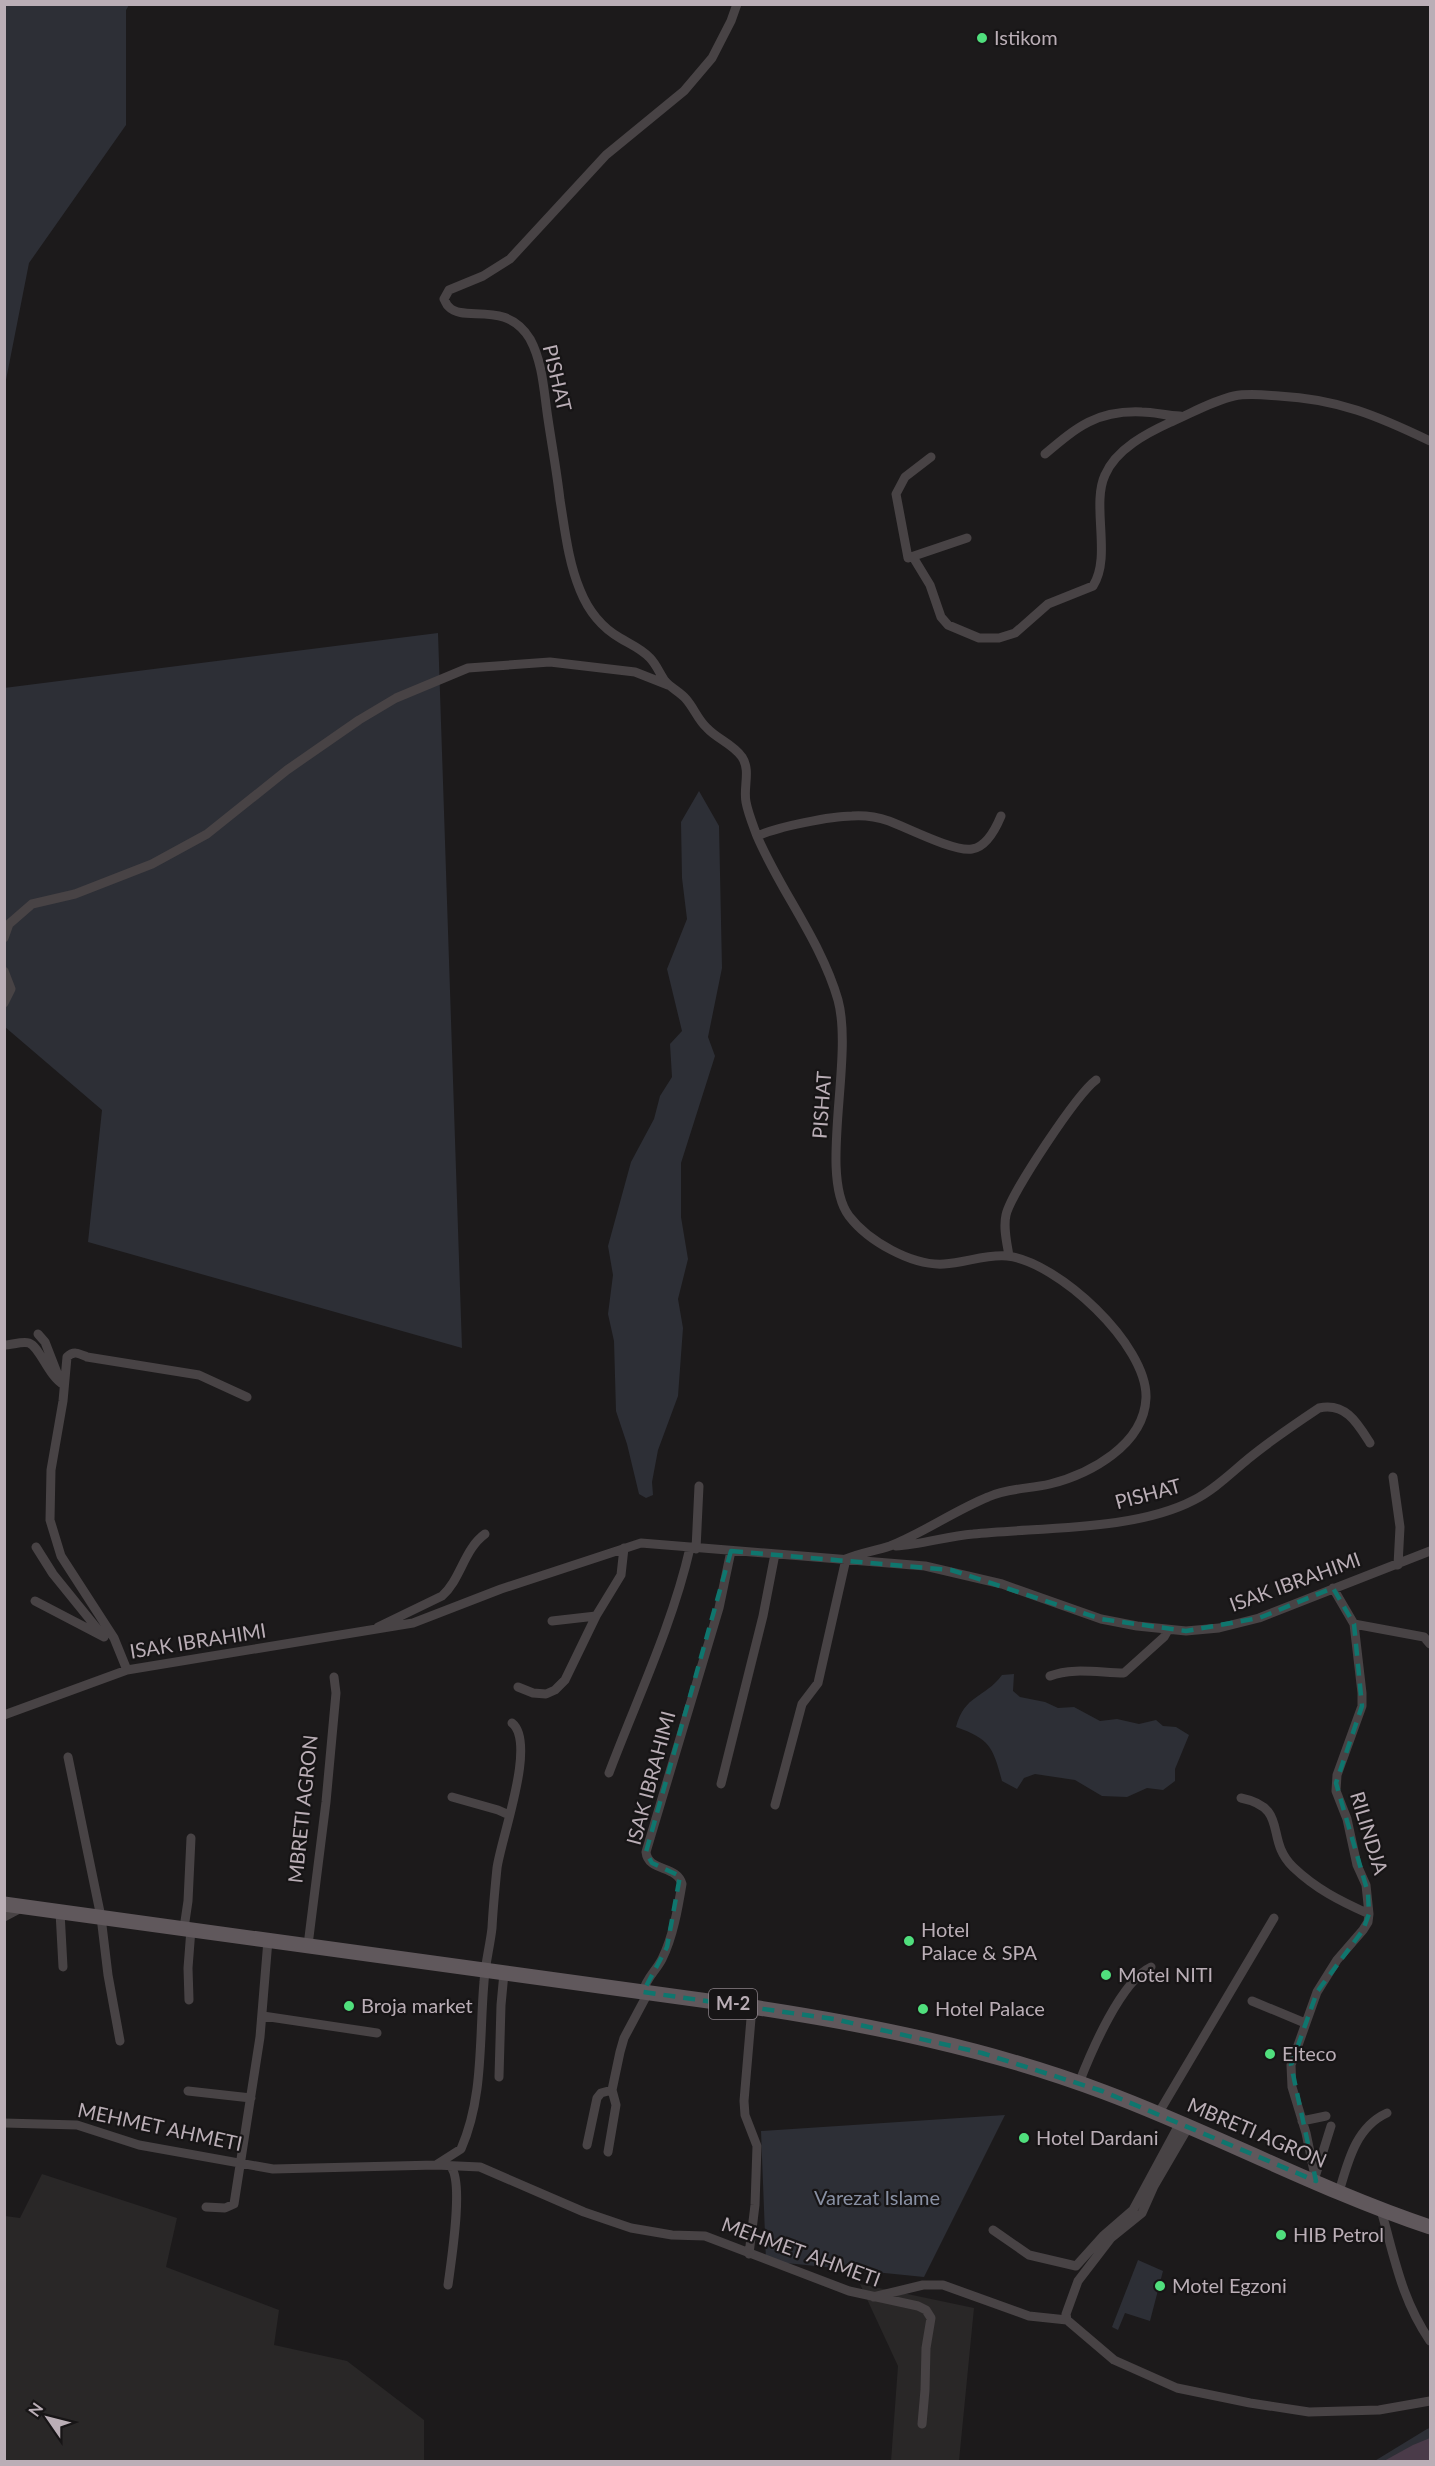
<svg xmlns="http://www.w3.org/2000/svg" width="1435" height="2466" font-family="Lato,sans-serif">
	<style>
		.built { fill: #292727 }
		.green { fill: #2d2f36 }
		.water { fill: #4a3b49 }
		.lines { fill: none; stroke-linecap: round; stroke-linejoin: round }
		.street { stroke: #484345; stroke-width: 9 }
		.primary { stroke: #60585c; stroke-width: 15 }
		.marked { fill: none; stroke: #0f766e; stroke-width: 4.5; stroke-dasharray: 12 8; stroke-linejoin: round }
		.poi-dot { fill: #50df7d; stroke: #171516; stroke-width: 2 }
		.labels { text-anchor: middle; stroke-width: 4.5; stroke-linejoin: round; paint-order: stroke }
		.shield { fill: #171516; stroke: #898086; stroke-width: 1.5 }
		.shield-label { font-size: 18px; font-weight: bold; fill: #baaeb6 }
		.poi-label { font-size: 20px; fill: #baaeb6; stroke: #171516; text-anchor: start }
		.street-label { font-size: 20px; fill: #baaeb6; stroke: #171516 }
		.park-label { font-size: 20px; fill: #8890a3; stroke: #171516 }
	</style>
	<rect width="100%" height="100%" fill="#1c1a1b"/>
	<path class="built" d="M 42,2174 L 177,2218 L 166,2267 L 279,2310 L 274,2345 L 347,2361 L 424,2420 L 424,2461 L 5,2461 L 5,2216 L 20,2218 Z
		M 860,2284 L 974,2308 L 959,2461 L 891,2461 L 898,2366 Z"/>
	<path class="green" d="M 5,4 L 129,5 L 126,10 L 126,125 L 29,263 L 5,385 Z
		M 438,633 L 462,1348 L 88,1242 L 102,1110 L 5,1027 L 4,688 Z
		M 699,791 L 719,826 L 722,968 L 708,1037 L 715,1056 L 681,1163 L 681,1217 L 688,1259 L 678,1299 L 683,1328 L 678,1396 L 658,1450 L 652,1482 L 653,1495 L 646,1498 L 639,1494 L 627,1444 L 616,1411 L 614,1341 L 608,1314 L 613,1275 L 608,1246 L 631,1162 L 654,1119 L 660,1096 L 672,1077 L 670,1044 L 682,1031 L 667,969 L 687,919 L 682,878 L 681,822 Z
		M 1014,1674 L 1013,1691 L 1020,1697 L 1045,1702 L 1058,1708 L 1074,1707 L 1100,1721 L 1117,1719 L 1139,1724 L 1156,1720 L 1163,1726 L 1176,1727 L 1189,1735 L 1175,1769 L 1175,1781 L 1163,1790 L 1147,1788 L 1127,1797 L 1102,1796 L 1075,1780 L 1035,1774 L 1024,1778 L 1017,1789 L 1002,1781 C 993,1747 990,1739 956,1727 C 965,1694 984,1699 1002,1675 Z
		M 1005,2115 L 924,2277 L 766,2261 L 761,2131 Z
		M 1138,2260 L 1163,2271 L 1150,2321 L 1125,2313 L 1118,2330 L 1112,2327 Z
		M 1430,2428 L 1430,2461 L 1373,2462 L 1427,2429 Z"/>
	<path class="water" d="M 1430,2438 L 1430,2461 L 1384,2461 L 1413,2445 Z"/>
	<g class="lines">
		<path class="street" d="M 737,4 L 731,21 L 712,58 L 684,91 L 606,155 L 510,259 L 483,276 L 449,290 L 444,299 C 446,302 446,305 449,307 C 464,323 506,299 530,339 C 543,363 544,393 548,419 C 552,446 557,473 560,500 C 565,530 568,561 580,590 C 588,610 601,627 620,638 C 630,644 642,649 650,658 C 656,664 660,674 665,681 C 671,688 680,692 686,699 C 694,708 698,720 707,728 C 717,739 733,744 742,757 C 751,771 743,787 746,802 C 748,813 753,825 757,836 C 781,892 821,941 838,1000 C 854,1059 818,1175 849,1216 C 868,1241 912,1266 944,1264 C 965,1263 986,1254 1007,1256 C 1057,1261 1148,1345 1146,1398 C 1144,1445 1090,1474 1050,1484 C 1029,1489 1008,1488 988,1497 C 954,1511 923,1533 890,1546 C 875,1551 860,1553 846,1559
			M 1045,454 C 1077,427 1097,410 1142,412 C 1155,412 1167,416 1180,416
			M 931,457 L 905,477 L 896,494 L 908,558 L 967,538
			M 913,557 L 930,585 L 941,617 L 948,625 L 979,638 L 999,638 L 1015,633 L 1048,604 L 1093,586 C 1112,557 1091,505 1105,475 C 1116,449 1147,433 1171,422 C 1192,413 1212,401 1234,396 C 1249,393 1264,395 1279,396 C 1338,399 1378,416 1430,441
			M 758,836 C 776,827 832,816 852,816 C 865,815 877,817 889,821 C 908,828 954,852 972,849 C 987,847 996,828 1001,816
			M 4,938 L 9,924 L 32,904 L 75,894 L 152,864 L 207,834 L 287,770 L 359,720 L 396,698 L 468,668 L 550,662 L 635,672 L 668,685
			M 4,971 L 11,989 L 4,1003
			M 1009,1256 C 1007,1243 1003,1228 1006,1215 C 1011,1193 1077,1094 1096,1080
			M 38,1334 L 45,1342 L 59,1378
			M 4,1345 C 12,1345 22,1341 29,1343 C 40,1347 48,1376 64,1385
			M 1393,1477 L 1400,1527 L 1398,1565
			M 896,1546 C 921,1545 947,1536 973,1534 C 1040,1527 1135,1531 1194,1500 C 1214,1490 1231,1473 1248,1459 C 1271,1440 1295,1424 1319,1408 C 1346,1402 1358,1424 1370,1443
			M 36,1547 L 53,1574 L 104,1637
			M 696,1549 L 699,1486
			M 35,1601 L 104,1637
			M 552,1621 L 596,1616
			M 1354,1624 L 1424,1637 L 1430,1644
			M 378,1627 L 442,1596 C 461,1579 464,1549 485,1534
			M 127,1670 L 114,1638 L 61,1556 L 50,1520 L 51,1470 L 63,1401 L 67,1357 C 74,1350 80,1354 87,1357 L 199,1375 L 247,1397
			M 1050,1676 C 1072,1667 1101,1673 1124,1673 L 1164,1637 L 1168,1630
			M 518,1687 L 533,1693 L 546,1694 L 555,1690 L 565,1680 L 596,1616 L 621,1575 L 624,1548
			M 4,1715 L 127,1670 L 413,1623 L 501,1589 L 641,1543 L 925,1566 L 1002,1584 L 1101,1619 L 1137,1626 L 1186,1631 L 1219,1628 L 1259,1618 L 1430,1551
			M 68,1757 L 101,1917 L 108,1975 L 120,2041
			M 609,1773 C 637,1699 672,1626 690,1548
			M 721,1784 L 763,1616 L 775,1554
			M 452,1797 L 498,1810 L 509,1815
			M 1241,1798 C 1290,1808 1264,1839 1293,1867 C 1316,1889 1340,1901 1369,1914
			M 775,1805 L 802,1704 L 818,1683 L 846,1559
			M 60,1912 L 63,1967
			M 4,1917 L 21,1908
			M 184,1928 L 188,1901 L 191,1838
			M 308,1945 L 326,1802 L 336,1693 L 334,1677
			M 643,1992 C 646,1978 656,1971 662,1959 C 673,1937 678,1908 682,1884 C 677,1865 648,1872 646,1852 L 719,1608 L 731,1551
			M 189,2000 L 188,1968 L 191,1929
			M 1252,2001 L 1305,2023
			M 263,2016 L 377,2033
			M 499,2077 L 501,2005 L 504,1973
			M 1079,2083 C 1091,2052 1121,1981 1151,1967
			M 188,2091 L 251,2098
			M 1158,2114 L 1274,1918
			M 1302,2121 L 1326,2116
			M 4,2123 L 77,2125 L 139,2145 L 273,2169 L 436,2165 L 480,2167 L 584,2212 L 631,2228 L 672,2235 L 705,2236 L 849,2291 L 918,2306 L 926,2310 L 931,2318 L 926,2348 L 925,2390 L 922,2424
			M 587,2145 L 597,2098 L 601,2093 L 612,2090
			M 608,2152 L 616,2105 L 612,2090 L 620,2052 L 624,2038 L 648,1993
			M 436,2165 L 461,2149 C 484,2097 479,2038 484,1982 C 485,1964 490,1946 492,1928 C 493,1908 495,1888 497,1868 C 501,1838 537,1743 512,1723
			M 1316,2174 L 1331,2126
			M 1316,2181 L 1306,2133 L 1292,2087 L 1291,2065 L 1317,1992 L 1337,1960 L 1363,1930 L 1368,1922 L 1369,1914 L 1366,1885 L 1357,1865 L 1347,1819 L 1336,1791 L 1337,1775 L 1362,1706 L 1362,1693 L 1354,1624 L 1333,1588
			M 1339,2192 C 1348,2161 1356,2127 1387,2113
			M 206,2207 L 225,2208 L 234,2204 L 260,2037 L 268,1940
			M 1381,2210 C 1395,2259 1401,2298 1430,2341
			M 993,2230 L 1029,2255 L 1076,2266 L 1103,2236 L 1133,2210 L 1180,2123
			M 749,2254 L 755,2205 L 757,2146 L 745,2115 L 744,2101 L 752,2007
			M 448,2285 C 451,2262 464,2183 451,2167
			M 873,2297 L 923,2285 L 943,2285 L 1029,2316 L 1067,2320 L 1114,2360 L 1177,2388 L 1250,2403 L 1309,2412 L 1379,2410 L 1430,2401
			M 1067,2320 L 1066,2314 L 1078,2281 L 1111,2238 L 1142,2213 L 1154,2186 L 1189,2126"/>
		<path class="primary" d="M 4,1904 L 752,2007 C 871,2025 990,2049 1104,2092 C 1214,2133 1319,2190 1430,2227"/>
	</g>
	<path class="marked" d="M 731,1551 L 951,1570 L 1101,1619 L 1186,1631 L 1259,1618 L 1333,1588 L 1354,1624 L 1362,1706 L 1336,1783 L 1368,1893 L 1369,1914 L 1363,1930 L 1317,1992 L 1291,2065 L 1316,2181 L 1102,2091 L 982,2053 L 834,2019 L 643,1992 L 667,1947 L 680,1876 L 652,1863 L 646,1852 Z"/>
	<g class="poi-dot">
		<circle cx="982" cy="38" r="6"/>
		<circle cx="909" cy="1941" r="6"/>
		<circle cx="1106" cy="1975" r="6"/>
		<circle cx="349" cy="2006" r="6"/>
		<circle cx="923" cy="2009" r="6"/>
		<circle cx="1270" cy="2054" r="6"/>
		<circle cx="1024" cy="2138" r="6"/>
		<circle cx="1281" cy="2235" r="6"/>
		<circle cx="1160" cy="2286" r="6"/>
	</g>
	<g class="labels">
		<rect class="shield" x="709" y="1989" width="48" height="30" rx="4.5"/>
		<g class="shield-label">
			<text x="733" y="2010">M-2</text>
		</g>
		<g class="poi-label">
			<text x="994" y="45">Istikom</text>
			<text x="921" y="1937">Hotel<tspan x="921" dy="23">Palace &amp; SPA</tspan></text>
			<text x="1118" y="1982">Motel NITI</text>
			<text x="361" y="2013">Broja market</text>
			<text x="935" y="2016">Hotel Palace</text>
			<text x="1282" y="2061">Elteco</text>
			<text x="1036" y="2145">Hotel Dardani</text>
			<text x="1293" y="2242">HIB Petrol</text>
			<text x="1172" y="2293">Motel Egzoni</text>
		</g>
		<g class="street-label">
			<text transform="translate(557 378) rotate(77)" y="7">PISHAT</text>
			<text transform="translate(822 1105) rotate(-86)" y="7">PISHAT</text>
			<text transform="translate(1148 1494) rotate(-15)" y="7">PISHAT</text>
			<text transform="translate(1295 1582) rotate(-20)" y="7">ISAK IBRAHIMI</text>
			<text transform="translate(198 1641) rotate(-9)" y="7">ISAK IBRAHIMI</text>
			<text transform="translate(651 1778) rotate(-75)" y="7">ISAK IBRAHIMI</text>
			<text transform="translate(303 1809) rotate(-84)" y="7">MBRETI AGRON</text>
			<text transform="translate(1369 1833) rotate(73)" y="7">RILINDJA</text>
			<text transform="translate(160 2127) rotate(12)" y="7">MEHMET AHMETI</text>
			<text transform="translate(1257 2133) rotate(23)" y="7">MBRETI AGRON</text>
			<text transform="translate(801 2252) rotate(20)" y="7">MEHMET AHMETI</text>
		</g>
		<g class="park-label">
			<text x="877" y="2205">Varezat Islame</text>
		</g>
	</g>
	<rect width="1435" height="2466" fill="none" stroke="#baaeb6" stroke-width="12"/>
	<g transform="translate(48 2418) rotate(305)" stroke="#171516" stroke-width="4.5" paint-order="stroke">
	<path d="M0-4.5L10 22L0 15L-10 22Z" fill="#baaeb6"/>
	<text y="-9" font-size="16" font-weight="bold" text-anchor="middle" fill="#baaeb6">N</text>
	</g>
</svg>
